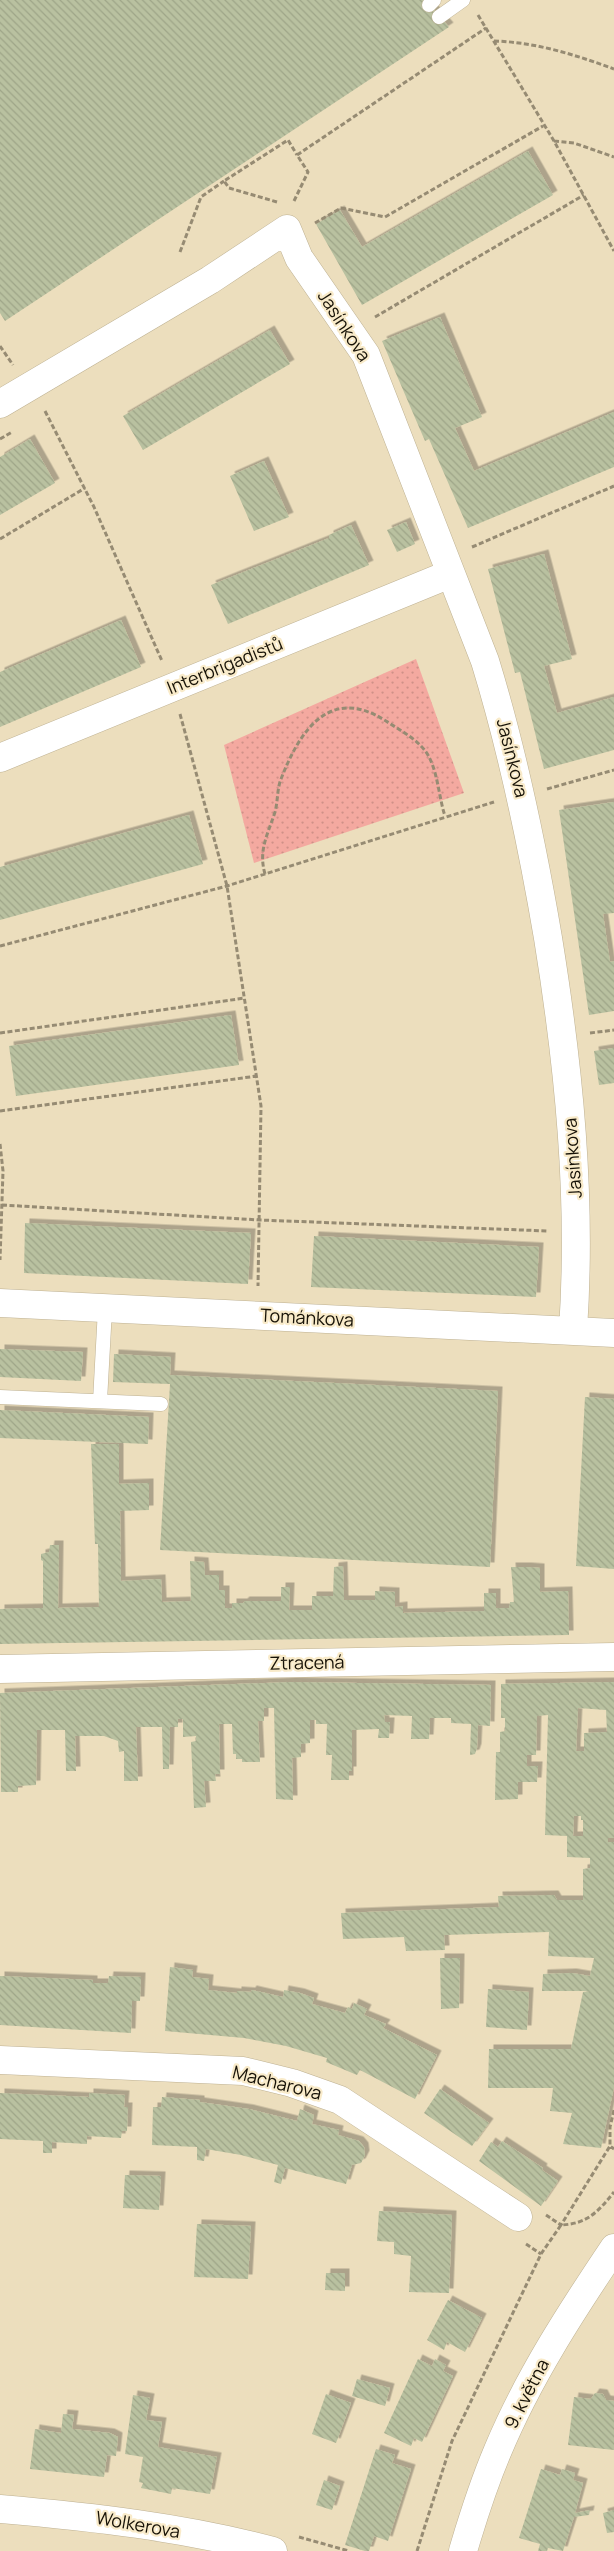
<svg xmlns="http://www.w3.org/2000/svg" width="614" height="2551" font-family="Manrope,sans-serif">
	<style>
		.grass { fill: url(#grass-dots) }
		.building { fill: url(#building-back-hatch); fill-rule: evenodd; filter: url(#shadow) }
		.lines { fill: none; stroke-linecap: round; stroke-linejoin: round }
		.lane-casing { stroke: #beb192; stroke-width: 15 }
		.street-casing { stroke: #beb192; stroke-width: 29 }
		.secondary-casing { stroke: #beb192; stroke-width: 29 }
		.path { stroke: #968b73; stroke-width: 3; stroke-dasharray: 5 2.5; stroke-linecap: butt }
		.lane { stroke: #fff; stroke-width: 14 }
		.street { stroke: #fff; stroke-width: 28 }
		.secondary { stroke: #fff; stroke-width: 28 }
		.labels { text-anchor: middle; stroke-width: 4.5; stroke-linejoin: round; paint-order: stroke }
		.street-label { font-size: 18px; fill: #171207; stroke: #f9ebca }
	</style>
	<defs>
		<pattern id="grass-dots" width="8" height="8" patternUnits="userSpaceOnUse" patternTransform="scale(1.25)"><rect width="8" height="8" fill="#f4a9a0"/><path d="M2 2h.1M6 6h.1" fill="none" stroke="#d09088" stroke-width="1.8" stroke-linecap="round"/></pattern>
		<pattern id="building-back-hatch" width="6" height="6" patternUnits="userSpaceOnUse" patternTransform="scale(1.25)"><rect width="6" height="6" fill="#b9c1a0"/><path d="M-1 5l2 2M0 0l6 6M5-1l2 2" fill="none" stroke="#9ea588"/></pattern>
		<filter id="shadow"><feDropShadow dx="4.5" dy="-4.5" stdDeviation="0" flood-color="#0004"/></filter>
	</defs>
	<rect width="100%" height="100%" fill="#ecdebd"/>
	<path class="grass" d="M 416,659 L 464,793 L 254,863 L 224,745 Z"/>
	<path class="building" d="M 0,0 L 425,0 L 449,27 L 5,321 L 0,313 Z
		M 528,151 L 553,195 L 362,305 L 316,224 L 340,210 L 362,247 Z
		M 440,317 L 482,417 L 455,428 L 474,471 L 614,412 L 614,467 L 468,528 L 429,439 L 425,441 L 382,341 Z
		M 270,330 L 290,364 L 143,450 L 123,416 Z
		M 30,439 L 55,483 L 0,515 L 0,457 Z
		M 264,461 L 289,517 L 254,531 L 230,476 Z
		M 406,522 L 415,544 L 397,552 L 387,530 Z
		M 351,525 L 369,565 L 228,624 L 211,585 L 329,538 L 329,535 Z
		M 544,554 L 572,659 L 544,666 L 557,713 L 614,697 L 614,750 L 544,769 L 520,672 L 515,673 L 488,569 Z
		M 121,620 L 141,667 L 0,727 L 0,672 Z
		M 614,802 L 614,913 L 603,914 L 610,962 L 614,961 L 614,1011 L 589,1015 L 559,810 Z
		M 189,815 L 203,864 L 0,920 L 0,867 Z
		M 231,1015 L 239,1065 L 16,1096 L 9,1046 Z
		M 614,1048 L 614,1083 L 599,1085 L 594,1051 Z
		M 25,1223 L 251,1233 L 248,1284 L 24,1273 Z
		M 314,1236 L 539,1247 L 536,1297 L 311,1287 Z
		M 0,1349 L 83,1352 L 81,1381 L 0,1377 Z
		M 114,1354 L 171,1357 L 170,1375 L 498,1391 L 490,1567 L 160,1550 L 170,1384 L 113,1382 Z
		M 585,1397 L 614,1399 L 614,1569 L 576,1566 Z
		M 0,1410 L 149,1417 L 148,1444 L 0,1438 Z
		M 91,1444 L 119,1444 L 119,1484 L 149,1483 L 149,1510 L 120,1511 L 121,1581 L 161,1579 L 162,1602 L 191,1601 L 190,1561 L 204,1562 L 205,1575 L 219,1575 L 219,1590 L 225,1590 L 225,1608 L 232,1608 L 232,1603 L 243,1603 L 245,1601 L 281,1601 L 281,1587 L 290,1587 L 289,1610 L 312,1610 L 312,1596 L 333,1596 L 334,1567 L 343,1566 L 344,1600 L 375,1600 L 375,1591 L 395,1592 L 395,1607 L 403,1606 L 403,1613 L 484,1611 L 484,1593 L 496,1593 L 496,1608 L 509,1608 L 510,1602 L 514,1602 L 511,1567 L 527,1567 L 540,1568 L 540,1592 L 568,1591 L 569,1635 L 0,1644 L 0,1609 L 43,1608 L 43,1561 L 41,1560 L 41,1554 L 49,1552 L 50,1545 L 59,1545 L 58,1608 L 99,1607 L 98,1544 L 95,1544 Z
		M 291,1682 L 491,1685 L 490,1726 L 478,1725 L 477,1748 L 475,1754 L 470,1755 L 471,1724 L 451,1723 L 451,1718 L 430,1718 L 429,1739 L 411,1739 L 412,1716 L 384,1715 L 385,1722 L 390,1722 L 389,1738 L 378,1738 L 379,1729 L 352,1730 L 352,1771 L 349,1771 L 349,1780 L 331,1780 L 332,1755 L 326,1755 L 327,1724 L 316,1724 L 316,1720 L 310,1720 L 310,1743 L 301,1744 L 301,1757 L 292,1758 L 293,1800 L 276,1799 L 274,1708 L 264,1708 L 264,1721 L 258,1721 L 260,1762 L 242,1762 L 242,1759 L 236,1759 L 236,1754 L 233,1754 L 232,1724 L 219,1724 L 220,1774 L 215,1774 L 216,1781 L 204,1781 L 206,1807 L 194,1808 L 191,1742 L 196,1741 L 196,1736 L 183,1737 L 183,1719 L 178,1719 L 178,1727 L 170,1727 L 169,1769 L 163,1769 L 162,1727 L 136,1727 L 138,1781 L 124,1781 L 124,1751 L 119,1752 L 118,1741 L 104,1736 L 75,1736 L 76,1771 L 66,1771 L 65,1730 L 37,1730 L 36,1785 L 18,1786 L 18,1792 L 1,1792 L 0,1693 Z
		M 614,1682 L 614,1838 L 608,1838 L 608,1842 L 614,1842 L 614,2087 L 601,2148 L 563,2144 L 572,2113 L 550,2111 L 553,2088 L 488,2088 L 489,2049 L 571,2049 L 583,1992 L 590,1991 L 542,1991 L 543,1974 L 572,1973 L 590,1976 L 594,1958 L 548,1956 L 549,1932 L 444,1935 L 445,1950 L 406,1951 L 404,1937 L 343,1939 L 341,1913 L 499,1907 L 498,1896 L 554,1895 L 557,1900 L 583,1900 L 583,1869 L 590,1868 L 590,1858 L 567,1857 L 567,1836 L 545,1835 L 548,1715 L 537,1716 L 536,1755 L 527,1755 L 527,1766 L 538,1766 L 537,1782 L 518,1782 L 518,1799 L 495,1800 L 496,1752 L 500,1752 L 500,1732 L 505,1731 L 505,1718 L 501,1718 L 501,1684 ZM 578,1708 L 606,1710 L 607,1732 L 584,1733 L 584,1751 L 576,1751 ZM 574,1816 L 581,1816 L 581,1820 L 583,1820 L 583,1836 L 573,1836 Z
		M 440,1958 L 460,1958 L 459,2008 L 441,2009 Z
		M 170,1967 L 193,1970 L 192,1977 L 209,1979 L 208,1990 L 237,1993 L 237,1991 L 251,1992 L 252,1990 L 283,1997 L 284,1990 L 300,1993 L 314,1998 L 312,2004 L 345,2013 L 348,2007 L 352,2009 L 354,2003 L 367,2009 L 364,2015 L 386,2024 L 383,2028 L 437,2055 L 415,2099 L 360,2070 L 357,2075 L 326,2062 L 327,2058 L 286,2046 L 244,2038 L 165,2031 Z
		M 0,1976 L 93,1980 L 93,1983 L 108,1983 L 109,1976 L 141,1977 L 140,2001 L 132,2001 L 131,2033 L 0,2025 Z
		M 488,1989 L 529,1992 L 527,2030 L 486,2027 Z
		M 440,2089 L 489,2123 L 472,2146 L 424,2113 Z
		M 0,2093 L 89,2097 L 89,2093 L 125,2095 L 124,2107 L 128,2107 L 127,2131 L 122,2131 L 121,2138 L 87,2136 L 87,2144 L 52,2142 L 52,2153 L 43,2153 L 43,2141 L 0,2139 Z
		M 162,2097 L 200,2100 L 200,2102 L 249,2109 L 297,2121 L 300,2109 L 314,2115 L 312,2124 L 339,2130 L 338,2135 L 359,2141 L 364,2147 L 365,2155 L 361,2163 L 352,2165 L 346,2184 L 285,2168 L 281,2184 L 274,2182 L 278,2165 L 241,2155 L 206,2149 L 204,2161 L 197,2160 L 197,2147 L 152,2145 L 153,2107 L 161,2107 Z
		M 502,2141 L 543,2168 L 542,2170 L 558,2181 L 541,2206 L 479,2161 L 491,2142 L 498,2147 Z
		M 125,2175 L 161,2176 L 159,2210 L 123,2208 Z
		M 379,2211 L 452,2215 L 449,2293 L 409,2292 L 411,2256 L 394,2254 L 394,2242 L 377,2241 Z
		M 197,2224 L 251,2226 L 248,2279 L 194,2277 Z
		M 326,2273 L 345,2273 L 345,2291 L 325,2290 Z
		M 448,2300 L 482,2318 L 465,2352 L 447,2342 L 444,2350 L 427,2340 Z
		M 418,2359 L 432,2366 L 435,2359 L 446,2365 L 443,2371 L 453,2376 L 422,2442 L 414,2438 L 411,2446 L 384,2433 Z
		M 357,2379 L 390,2388 L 385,2406 L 352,2396 Z
		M 595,2393 L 603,2394 L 606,2400 L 614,2401 L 614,2450 L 568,2445 L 574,2397 L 591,2399 Z
		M 326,2394 L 351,2403 L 336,2443 L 312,2434 Z
		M 133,2395 L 150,2398 L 146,2420 L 162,2422 L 158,2447 L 217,2457 L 210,2494 L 172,2488 L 171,2494 L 141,2488 L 143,2483 L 139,2482 L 143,2457 L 125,2454 Z
		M 63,2414 L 74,2415 L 72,2429 L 110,2433 L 118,2437 L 116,2456 L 107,2455 L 104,2477 L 30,2469 L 35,2429 L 61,2433 Z
		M 376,2449 L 395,2455 L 392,2463 L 411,2469 L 388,2541 L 374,2536 L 369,2551 L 365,2551 L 345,2545 Z
		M 541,2469 L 560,2475 L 562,2469 L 575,2473 L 573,2480 L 583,2483 L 575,2513 L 590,2510 L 589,2515 L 574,2517 L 563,2551 L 548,2548 L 547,2551 L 538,2551 L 540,2544 L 519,2538 Z
		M 324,2480 L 340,2486 L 332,2510 L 316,2505 Z
		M 614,2510 L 614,2532 L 607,2533 L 603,2513 Z"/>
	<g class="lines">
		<defs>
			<path id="lane" d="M 429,5 L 434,0
				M 439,17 L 463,0
				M 0,1397 L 161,1404
				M 100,1401 L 105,1309"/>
			<path id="street" d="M 0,404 L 210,280 L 287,229 L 299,258 L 366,355 L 485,661 C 513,752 532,844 548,938 C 569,1068 582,1198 573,1330
				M 0,758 L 450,574
				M 0,1303 L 614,1333
				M 0,1669 L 614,1657
				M 0,2060 L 243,2071 L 292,2083 L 340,2100 L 518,2217
				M 0,2509 C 92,2517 184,2527 273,2551"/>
			<path id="secondary" d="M 463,2551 C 473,2517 484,2483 498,2450 C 528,2378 571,2312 614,2248"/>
		</defs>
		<use href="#lane" class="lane-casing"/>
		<use href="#street" class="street-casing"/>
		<use href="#secondary" class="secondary-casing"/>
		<path class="path" d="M 478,15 L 554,141 L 614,251
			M 494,41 C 535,42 576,55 614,69
			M 554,141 L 574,143 L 614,157
			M 294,201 L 308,172 L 297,155 L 486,28
			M 277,202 L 229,188 L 224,181 L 288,140 L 297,155
			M 315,223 L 341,208 L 385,217 L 543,126
			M 180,252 L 201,197 L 224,181
			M 375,317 L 584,195
			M 0,346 L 13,365
			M 45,411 L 94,507 L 162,661
			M 0,439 L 12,432
			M 0,539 L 85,488
			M 472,547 L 614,486
			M 180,714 L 227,886 L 261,1106 L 258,1286
			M 547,789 L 614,770
			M 265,874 C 258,850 268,834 275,812 C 278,801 277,789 281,779 C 300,730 330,685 386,721 C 401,731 421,741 429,757 C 438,774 439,798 445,816
			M 0,946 L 227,886 L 494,802
			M 0,1033 L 245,998
			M 590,1033 L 614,1030
			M 0,1111 L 257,1076
			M 0,1144 L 3,1171 L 0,1260
			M 2,1205 L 260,1220 L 548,1231
			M 614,2110 L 610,2127 L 610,2146 L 614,2149
			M 546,2215 L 561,2225 L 610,2146
			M 526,2244 L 541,2254
			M 299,2537 L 349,2551
			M 417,2551 L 452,2441 L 541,2254 L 561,2225 C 587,2224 598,2212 614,2192"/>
		<use href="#lane" class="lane"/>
		<use href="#street" class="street"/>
		<use href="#secondary" class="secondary"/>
	</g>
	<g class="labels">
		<g class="street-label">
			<text transform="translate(344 326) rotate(57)" y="6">Jasínkova</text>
			<text transform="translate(225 666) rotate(-22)" y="6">Interbrigadistů</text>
			<text transform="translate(512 758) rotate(76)" y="6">Jasínkova</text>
			<text transform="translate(573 1158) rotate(-94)" y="6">Jasínkova</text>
			<text transform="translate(307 1318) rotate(3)" y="6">Tománkova</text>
			<text transform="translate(307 1663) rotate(-1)" y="6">Ztracená</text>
			<text transform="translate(277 2083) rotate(14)" y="6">Macharova</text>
			<text transform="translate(527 2394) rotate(-63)" y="6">9. května</text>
			<text transform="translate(138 2525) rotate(10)" y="6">Wolkerova</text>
		</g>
	</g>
</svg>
